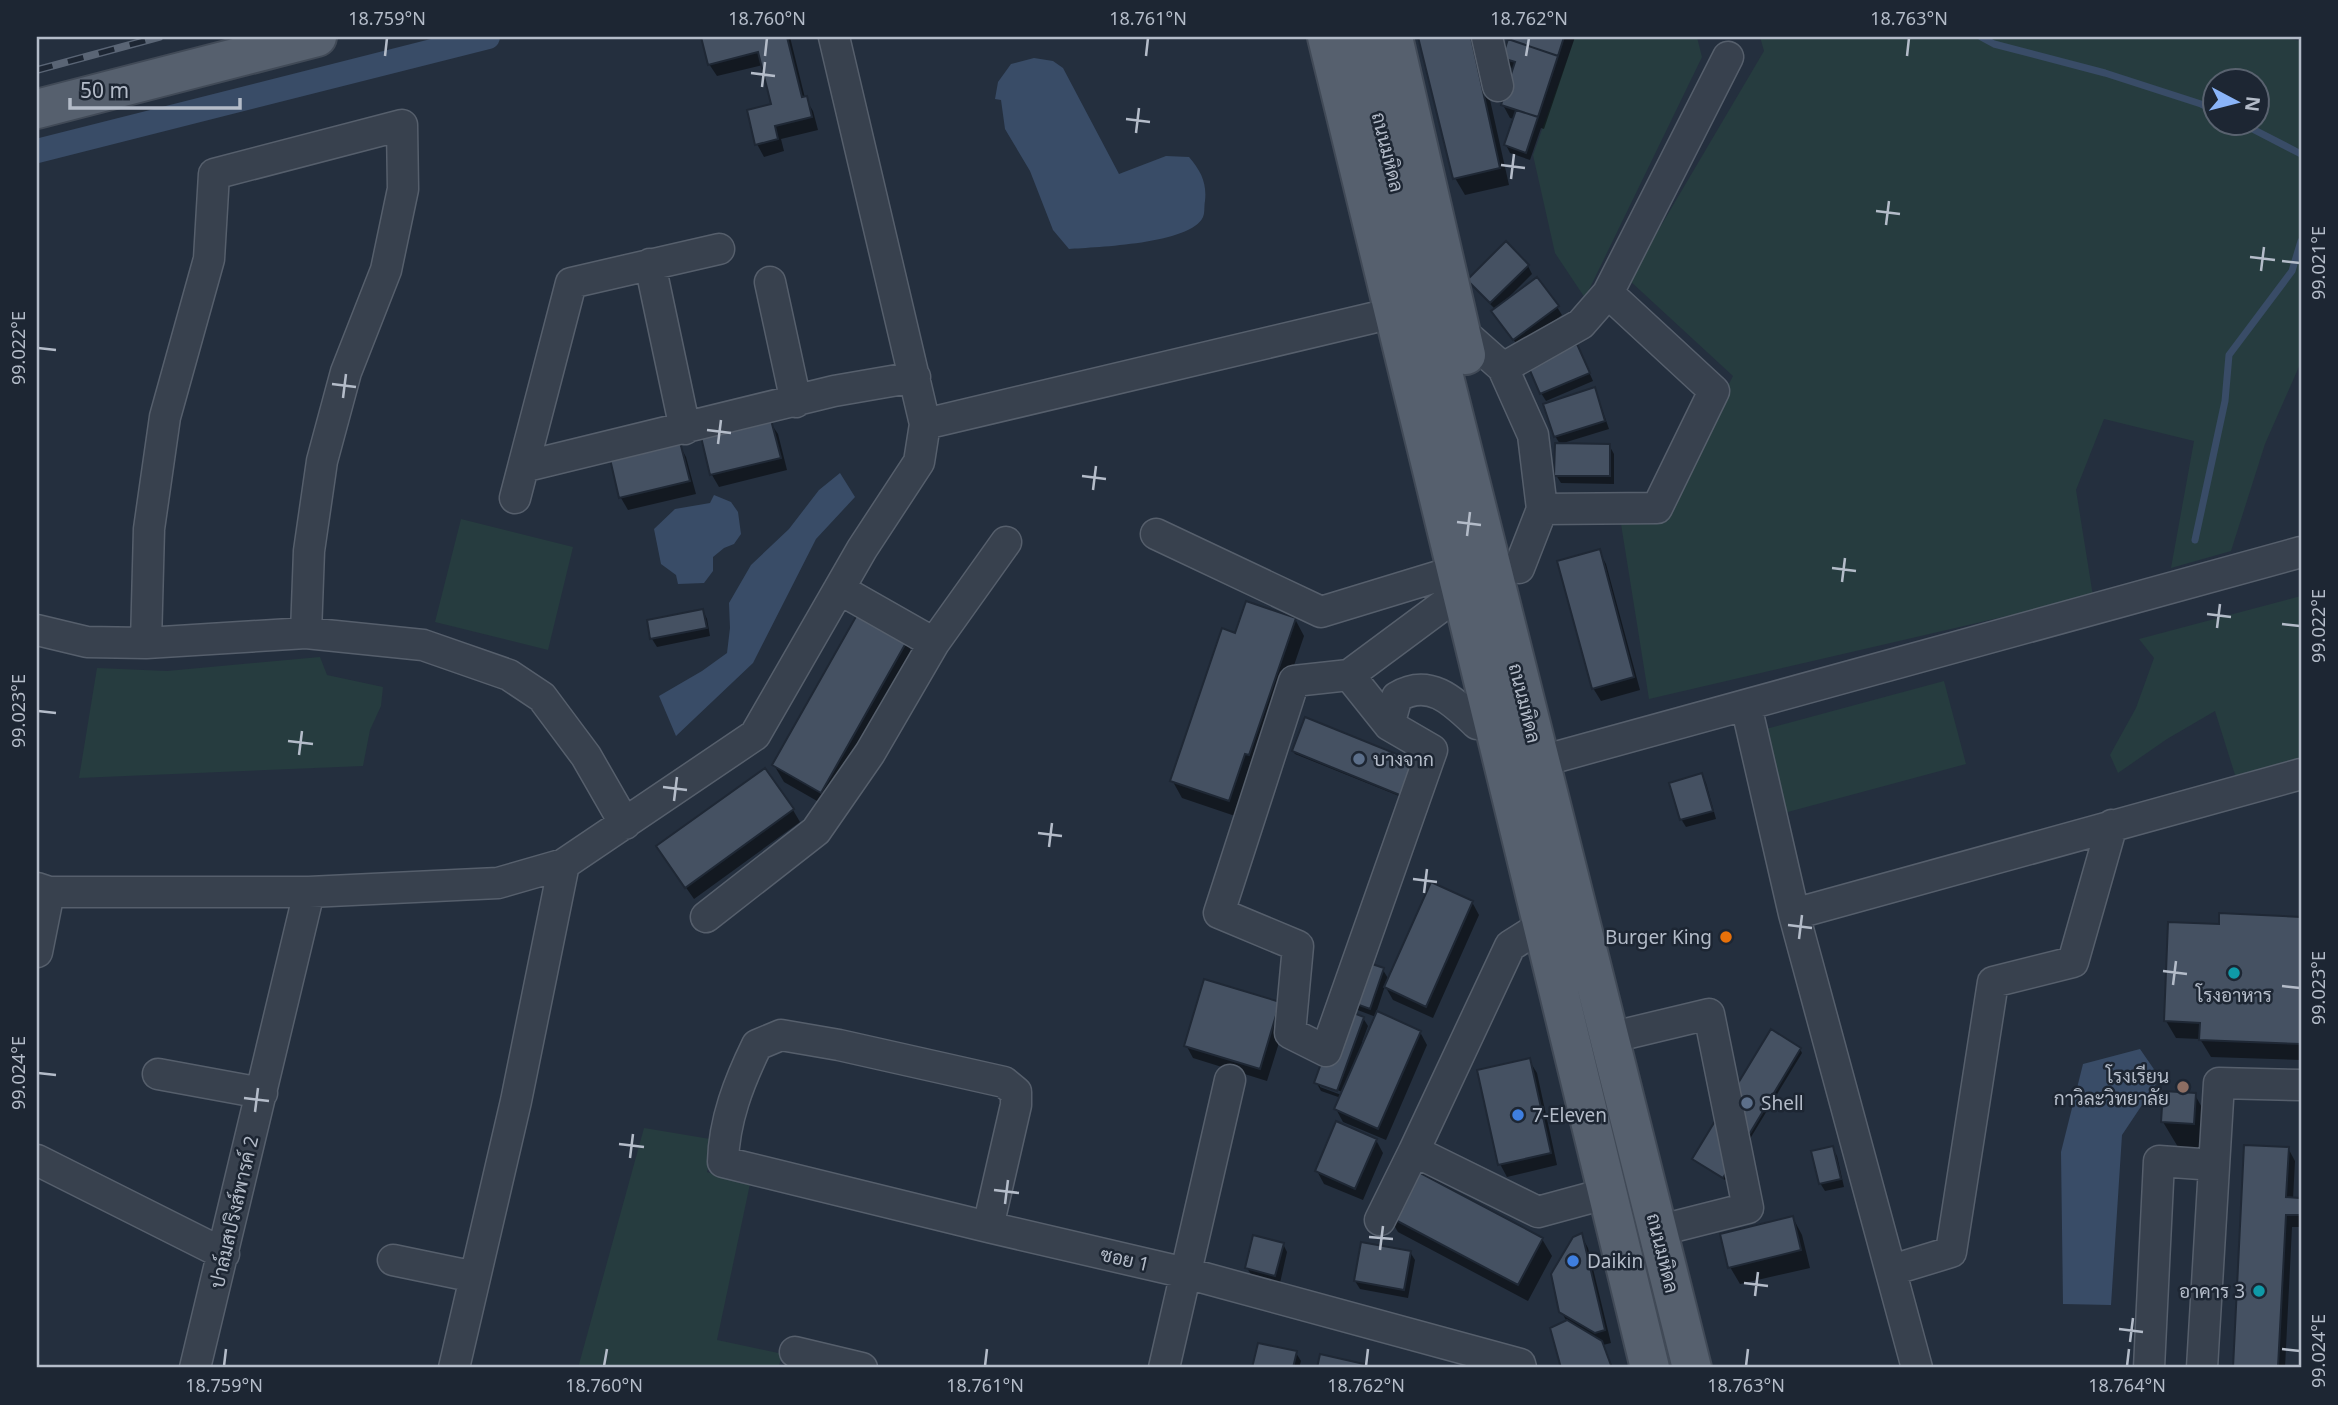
<svg xmlns="http://www.w3.org/2000/svg" width="2338" height="1405" font-family="'Noto Sans',Sarabun,sans-serif">
	<style>
		.green { fill: #263c3f; fill-rule: evenodd }
		.water { fill: #394c67 }
		.shadow { fill: #0007; fill-rule: evenodd }
		.lines { fill: none; stroke-linecap: round; stroke-linejoin: round }
		.stream { stroke: #394c67; stroke-width: 7 }
		.canal { stroke: #394c67; stroke-width: 24 }
		.building { fill: #455162; stroke: #1f2835; stroke-width: 2 }
		.minor-casing { stroke: #565f6c; stroke-width: 33 }
		.major-casing { stroke: #414a57; stroke-width: 42 }
		.minor { stroke: #38414e; stroke-width: 30 }
		.major { stroke: #56606e; stroke-width: 38 }
		.rail-casing { stroke: #5a6575; stroke-width: 8 }
		.rail { stroke: #1d2633; stroke-width: 5; stroke-dasharray: 16; stroke-linecap: butt }
		.ticks { fill: none; stroke: #b4bcc9; stroke-width: 2.5 }
		.service-dot { fill: #5c6f8a; stroke: #1d2633; stroke-width: 2.5 }
		.food-dot { fill: #e8710a; stroke: #1d2633; stroke-width: 2.5 }
		.culture-dot { fill: #0f9aa8; stroke: #1d2633; stroke-width: 2.5 }
		.education-dot { fill: #8d6e63; stroke: #1d2633; stroke-width: 2.5 }
		.shop-dot { fill: #3f7fe0; stroke: #1d2633; stroke-width: 2.5 }
		.labels { text-anchor: middle; stroke-width: 5; stroke-linejoin: round; paint-order: stroke }
		.street-label { font-size: 19px; fill: #b4bcc9; stroke: #1d2633 }
		.poi-label { font-size: 19px; fill: #b4bcc9; stroke: #1d2633; text-anchor: start }
		.neatline { fill: none; stroke: #b4bcc9; stroke-width: 2.5 }
		.ticks-label { font-size: 18px; text-anchor: middle; fill: #b4bcc9 }
	</style>
	<rect width="100%" height="100%" fill="#242f3e"/>
	<path class="green" d="M 1575,37 L 1697,37 L 1702,57 L 1585,298 L 1555,253 L 1533,155 Z
		M 1760,37 L 2280,37 L 2301,41 L 2301,362 L 2265,444 L 2231,551 L 2171,568 L 2194,441 L 2104,419 L 2076,490 L 2093,596 L 1649,699 L 1621,524 L 1663,513 L 1733,376 L 1629,280 L 1764,51 ZM 2216,80 L 2258,80 L 2258,122 L 2216,122 Z
		M 461,519 L 573,547 L 548,650 L 435,622 Z
		M 2301,596 L 2301,760 L 2236,778 L 2215,711 L 2167,739 L 2118,773 L 2110,755 L 2136,708 L 2154,658 L 2139,639 Z
		M 320,657 L 327,675 L 383,687 L 381,706 L 370,730 L 363,766 L 79,778 L 97,668 L 167,671 Z
		M 1944,681 L 1966,764 L 1784,813 L 1762,730 Z
		M 644,1128 L 716,1140 L 707,1172 L 750,1184 L 717,1340 L 783,1354 L 778,1368 L 578,1368 Z"/>
	<path class="water" d="M 1034,58 L 1053,61 L 1063,68 L 1119,174 L 1166,156 L 1189,157 C 1201,171 1207,183 1205,201 C 1204,205 1205,213 1203,217 C 1191,244 1096,247 1069,249 L 1053,230 L 1030,171 L 1005,129 L 1001,100 L 995,99 L 998,82 L 1011,64 Z
		M 840,473 L 855,497 L 816,539 L 753,663 L 676,736 L 659,696 L 702,671 L 727,653 L 730,628 L 729,603 L 751,565 L 789,529 L 819,490 Z
		M 714,495 L 731,502 L 738,512 L 741,534 L 734,544 L 724,548 L 713,557 L 713,571 L 704,583 L 678,584 L 676,575 L 661,564 L 654,529 L 675,509 L 710,503 Z
		M 2140,1049 L 2160,1078 L 2122,1135 L 2111,1305 L 2063,1304 L 2061,1152 L 2083,1064 Z"/>
	<path class="shadow" d="M 703,37 L 790,37 L 805,98 L 813,111 L 818,130 L 781,139 L 784,151 L 764,157 L 757,144 L 773,105 L 763,65 L 717,76 L 709,64 Z
		M 1420,37 L 1476,37 L 1509,185 L 1465,195 L 1455,178 Z
		M 1510,37 L 1575,37 L 1544,129 L 1541,128 L 1530,160 L 1510,153 L 1506,145 L 1514,119 L 1510,118 L 1503,105 L 1514,71 L 1504,58 Z
		M 1528,266 L 1532,274 L 1509,297 L 1557,307 L 1562,315 L 1519,347 L 1498,320 L 1496,310 L 1474,288 L 1469,280 Z
		M 1581,354 L 1593,381 L 1546,401 L 1541,393 Z
		M 1595,389 L 1609,429 L 1560,444 L 1555,436 Z
		M 770,422 L 778,434 L 787,470 L 719,487 L 712,475 Z
		M 679,444 L 686,457 L 696,494 L 628,510 L 621,498 L 612,460 Z
		M 1609,445 L 1614,454 L 1614,484 L 1561,483 L 1556,475 Z
		M 1599,551 L 1606,564 L 1640,690 L 1601,701 L 1593,688 Z
		M 703,611 L 707,619 L 710,636 L 657,647 L 652,639 L 649,622 Z
		M 1295,619 L 1304,636 L 1258,771 L 1238,817 L 1182,798 L 1172,780 L 1236,635 Z
		M 906,642 L 916,659 L 831,809 L 784,782 L 774,765 Z
		M 1293,751 L 1426,771 L 1414,802 L 1295,754 Z
		M 1702,775 L 1706,783 L 1716,819 L 1686,827 L 1681,819 Z
		M 793,810 L 800,822 L 694,899 L 666,859 Z
		M 1472,902 L 1479,915 L 1433,1018 L 1393,1000 L 1385,986 L 1376,1013 L 1420,1032 L 1427,1045 L 1386,1140 L 1343,1122 L 1336,1109 L 1341,1098 L 1321,1091 L 1316,1082 L 1363,1018 L 1368,1026 L 1362,1042 L 1365,1043 L 1376,1017 L 1355,1009 L 1350,1001 L 1383,970 L 1389,980 ZM 1320,1083 L 1345,1093 L 1344,1096 L 1320,1087 Z
		M 2221,915 L 2301,918 L 2301,1060 L 2211,1057 L 2200,1039 L 2176,1038 L 2166,1021 L 2220,926 Z
		M 1279,1004 L 1287,1017 L 1267,1081 L 1193,1058 L 1186,1045 Z
		M 1800,1049 L 1802,1053 L 1725,1180 L 1696,1162 L 1694,1159 Z
		M 1529,1060 L 1537,1073 L 1557,1165 L 1507,1177 L 1500,1164 Z
		M 2195,1095 L 2209,1120 L 2208,1149 L 2178,1147 L 2163,1122 Z
		M 1376,1140 L 1383,1153 L 1363,1200 L 1324,1184 L 1317,1171 Z
		M 2246,1146 L 2288,1148 L 2295,1161 L 2293,1199 L 2299,1199 L 2301,1203 L 2301,1227 L 2292,1227 L 2285,1368 L 2235,1368 Z
		M 1832,1148 L 1837,1156 L 1844,1187 L 1825,1191 L 1820,1183 Z
		M 1388,1215 L 1542,1239 L 1552,1256 L 1528,1301 L 1398,1232 Z
		M 1793,1218 L 1802,1235 L 1810,1268 L 1740,1284 L 1730,1267 Z
		M 1581,1235 L 1588,1248 L 1611,1343 L 1603,1345 L 1613,1368 L 1563,1368 L 1552,1329 L 1567,1322 L 1561,1311 Z
		M 1283,1244 L 1287,1252 L 1280,1283 L 1252,1276 L 1247,1268 Z
		M 1410,1252 L 1415,1260 L 1408,1298 L 1360,1289 L 1355,1281 Z
		M 1259,1345 L 1296,1353 L 1301,1361 L 1299,1368 L 1254,1368 Z"/>
	<g class="lines">
		<path class="stream" d="M 1981,37 L 1994,44 L 2105,73 L 2201,104 L 2216,111
			M 2239,122 L 2301,154
			M 2195,540 L 2225,401 L 2229,355 L 2292,271 L 2301,241"/>
		<path class="canal" d="M 37,151 L 488,37"/>
	</g>
	<path class="building" d="M 701,37 L 787,37 L 802,97 L 807,96 L 812,117 L 775,126 L 778,139 L 755,145 L 747,110 L 771,104 L 758,52 L 708,65 Z
		M 1418,37 L 1471,37 L 1500,168 L 1453,179 Z
		M 1508,37 L 1564,37 L 1558,56 L 1508,39 Z
		M 1508,39 L 1558,56 L 1538,117 L 1501,105 L 1515,62 L 1502,58 Z
		M 1516,110 L 1538,117 L 1526,153 L 1504,145 Z
		M 1506,241 L 1529,265 L 1490,303 L 1467,280 Z
		M 1537,277 L 1559,306 L 1513,340 L 1491,311 Z
		M 1577,344 L 1590,373 L 1540,394 L 1528,366 Z
		M 1595,387 L 1605,421 L 1554,437 L 1543,404 Z
		M 771,420 L 781,458 L 710,475 L 701,437 Z
		M 680,442 L 690,481 L 619,498 L 610,459 Z
		M 1555,443 L 1610,444 L 1610,476 L 1554,476 Z
		M 1600,549 L 1634,677 L 1592,689 L 1557,561 Z
		M 1246,601 L 1296,618 L 1249,755 L 1245,754 L 1229,801 L 1170,781 L 1222,628 L 1235,633 Z
		M 703,609 L 707,628 L 650,639 L 647,620 Z
		M 858,613 L 907,641 L 821,793 L 772,765 Z
		M 1305,717 L 1426,766 L 1412,800 L 1292,751 Z
		M 765,768 L 794,809 L 685,888 L 656,846 Z
		M 1702,773 L 1713,811 L 1680,820 L 1669,783 Z
		M 1431,882 L 1473,901 L 1426,1007 L 1384,987 Z
		M 2219,913 L 2301,917 L 2301,1044 L 2199,1040 L 2200,1023 L 2164,1021 L 2168,922 L 2219,924 Z
		M 1363,961 L 1384,968 L 1370,1009 L 1348,1001 Z
		M 1204,979 L 1280,1002 L 1260,1069 L 1184,1046 Z
		M 1341,1008 L 1364,1017 L 1337,1091 L 1314,1083 Z
		M 1377,1011 L 1421,1031 L 1378,1129 L 1334,1109 Z
		M 1771,1029 L 1801,1048 L 1723,1178 L 1692,1159 Z
		M 1530,1058 L 1551,1153 L 1498,1165 L 1477,1070 Z
		M 2163,1091 L 2196,1093 L 2194,1124 L 2161,1122 Z
		M 1336,1121 L 1377,1139 L 1355,1189 L 1315,1171 Z
		M 2244,1145 L 2289,1147 L 2286,1197 L 2300,1198 L 2300,1215 L 2286,1215 L 2278,1367 L 2293,1368 L 2233,1368 Z
		M 1833,1146 L 1841,1179 L 1819,1184 L 1811,1151 Z
		M 1411,1168 L 1543,1238 L 1518,1285 L 1386,1215 Z
		M 1793,1216 L 1801,1250 L 1728,1268 L 1720,1234 Z
		M 1582,1233 L 1605,1330 L 1595,1333 L 1559,1312 L 1551,1274 L 1573,1237 Z
		M 1253,1235 L 1284,1243 L 1275,1276 L 1245,1268 Z
		M 1361,1242 L 1411,1251 L 1404,1290 L 1354,1281 Z
		M 1567,1320 L 1602,1341 L 1612,1368 L 1561,1368 L 1550,1328 Z
		M 1258,1343 L 1297,1351 L 1293,1368 L 1252,1368 Z
		M 1320,1354 L 1364,1364 L 1363,1368 L 1317,1368 Z"/>
	<g class="lines">
		<defs>
			<path id="minor" d="M 1487,37 L 1498,86
				M 650,264 L 685,429
				M 770,282 L 796,402
				M 1459,329 L 1503,368 L 1533,435 L 1542,509 L 1519,568
				M 1503,368 L 1581,324 L 1608,293 L 1728,57
				M 925,424 L 1372,318
				M 523,467 L 834,391 L 915,377
				M 515,498 L 571,283 L 719,249
				M 1542,509 L 1657,508 L 1714,391 L 1608,293
				M 1156,534 L 1321,612 L 1439,576
				M 839,589 L 934,643
				M 37,630 L 87,642 L 146,643 L 306,633 L 423,645 L 509,675 L 542,697 L 586,756 L 625,824
				M 146,643 L 149,529 L 165,417 L 209,259 L 214,174 L 402,125 L 403,189 L 386,270 L 346,372 L 322,461 L 309,551 L 306,633
				M 1349,675 L 1389,725 L 1432,750 L 1326,1051 L 1290,1033 L 1298,946 L 1219,913 L 1294,681 Z
				M 1349,675 L 1446,603
				M 1746,705 L 1794,914 L 1917,1368
				M 1389,725 L 1397,697 C 1430,677 1454,702 1477,724
				M 1560,756 L 2301,552
				M 37,888 L 49,892 L 309,892 L 498,883 L 564,864 L 755,735 L 862,549 L 919,462 L 925,424 L 834,37
				M 1794,914 L 2301,774
				M 706,917 L 816,831 L 870,753 L 934,643 L 1006,542
				M 1543,925 L 1510,946 L 1414,1151 L 1538,1212 L 1608,1193
				M 37,952 L 49,892
				M 1609,1038 L 1709,1014 L 1748,1208 L 1657,1231
				M 158,1074 L 262,1093
				M 37,1160 L 224,1254
				M 1380,1220 L 1414,1151
				M 988,1227 L 1016,1105 L 1016,1092 L 1004,1082 L 839,1045 L 781,1035 L 757,1045 C 739,1082 724,1120 723,1162 L 988,1227 L 1186,1273 L 1520,1364 L 1521,1368
				M 393,1260 L 475,1277
				M 1892,1270 L 1951,1252 L 1993,982 L 2073,962 L 2112,825
				M 795,1352 L 862,1368
				M 195,1368 L 309,892
				M 454,1368 L 516,1101 L 564,864
				M 1164,1368 L 1230,1080
				M 2149,1368 L 2159,1161 L 2214,1165
				M 2202,1368 L 2219,1083 L 2301,1085"/>
			<path id="major" d="M 1327,37 L 1650,1368
				M 1359,37 L 1692,1368
				M 1393,37 L 1466,355
				M 37,109 L 317,37"/>
		</defs>
		<use href="#minor" class="minor-casing"/>
		<use href="#major" class="major-casing"/>
		<use href="#minor" class="minor"/>
		<use href="#major" class="major"/>
		<defs>
			<path id="rail" d="M 37,70 L 159,37"/>
		</defs>
		<use href="#rail" class="rail-casing"/>
		<use href="#rail" class="rail"/>
	</g>
	<path class="ticks" d="M 385,56 L 387,38M 765,56 L 767,38M 1146,56 L 1148,38M 1526,56 L 1529,38M 1907,56 L 1909,38M 751,73 L 775,76M 762,87 L 765,62M 1126,119 L 1150,122M 1136,133 L 1139,108M 1501,165 L 1525,168M 1511,179 L 1514,154M 1876,211 L 1900,214M 1886,225 L 1889,201M 2250,257 L 2275,260M 2282,261 L 2300,263M 2261,271 L 2264,247M 38,348 L 56,350M 332,384 L 356,387M 343,398 L 346,374M 707,430 L 731,433M 718,444 L 721,420M 1082,476 L 1106,479M 1093,490 L 1096,466M 1457,522 L 1481,525M 1467,536 L 1470,512M 1832,568 L 1856,571M 1842,582 L 1845,558M 2207,614 L 2231,617M 2282,624 L 2300,626M 2217,628 L 2220,604M 38,711 L 56,713M 288,741 L 313,744M 299,755 L 302,731M 663,787 L 687,790M 674,801 L 677,777M 1038,833 L 1062,836M 1049,847 L 1052,823M 1413,879 L 1437,882M 1424,893 L 1427,869M 1788,925 L 1812,928M 1799,939 L 1802,915M 2163,971 L 2187,974M 2173,985 L 2176,961M 2282,986 L 2300,988M 38,1073 L 56,1075M 244,1098 L 269,1101M 255,1112 L 258,1088M 619,1144 L 644,1147M 630,1158 L 633,1134M 994,1190 L 1019,1193M 1005,1204 L 1008,1180M 1369,1237 L 1393,1239M 1380,1250 L 1383,1226M 1744,1283 L 1768,1286M 1755,1296 L 1758,1272M 2119,1329 L 2143,1332M 2130,1342 L 2133,1318M 2282,1349 L 2300,1351M 224,1366 L 226,1349M 604,1366 L 607,1349M 985,1366 L 987,1349M 1366,1366 L 1368,1349M 1746,1366 L 1748,1349M 2127,1366 L 2129,1349"/>
	<g class="service-dot">
		<circle cx="1359" cy="759" r="7"/>
		<circle cx="1747" cy="1103" r="7"/>
	</g>
	<circle class="food-dot" cx="1726" cy="937" r="7"/>
	<g class="culture-dot">
		<circle cx="2234" cy="973" r="7"/>
		<circle cx="2259" cy="1291" r="7"/>
	</g>
	<circle class="education-dot" cx="2183" cy="1087" r="7"/>
	<g class="shop-dot">
		<circle cx="1518" cy="1115" r="7"/>
		<circle cx="1573" cy="1261" r="7"/>
	</g>
	<g class="labels">
		<g class="street-label">
			<text transform="translate(1388 152) rotate(76)" y="7">ถนนมหิดล</text>
			<text transform="translate(1525 703) rotate(76)" y="7">ถนนมหิดล</text>
			<text transform="translate(234 1212) rotate(-77)" y="7">ปาล์มสปริงส์พารค์ 2</text>
			<text transform="translate(1663 1253) rotate(76)" y="7">ถนนมหิดล</text>
			<text transform="translate(1125 1259) rotate(13)" y="7">ซอย 1</text>
		</g>
		<g class="poi-label">
			<text x="1373" y="766">บางจาก</text>
			<text x="1712" y="944" text-anchor="end">Burger King</text>
			<text x="2234" y="1002" text-anchor="middle">โรงอาหาร</text>
			<text x="2169" y="1083" text-anchor="end">โรงเรียน<tspan x="2169" dy="22">กาวิละวิทยาลัย</tspan></text>
			<text x="1761" y="1110">Shell</text>
			<text x="1532" y="1122">7-Eleven</text>
			<text x="1587" y="1268">Daikin</text>
			<text x="2245" y="1298" text-anchor="end">อาคาร 3</text>
		</g>
	</g>
	<rect width="2338" height="1405" fill="none" stroke="#1d2633" stroke-width="77"/>
	<g transform="translate(2236 102) rotate(97)"><circle r="33" fill="#1d2633" stroke="#59626f" stroke-width="2"/>
	<path d="M0-5L12 26L0 18L-12 26Z" fill="#8ab4f8"/>
	<text y="-10" font-size="19" font-weight="bold" text-anchor="middle" fill="#b4bcc9">N</text>
	</g>
	<path d="M70 98v10h170v-10" fill="none" stroke="#b4bcc9" stroke-width="3.5"/>
	<text x="80" y="98" font-size="21" fill="#b4bcc9" stroke="#1d2633" stroke-width="5" paint-order="stroke">50 m</text>
	<rect x="38" y="38" width="2262" height="1328" class="neatline"/>
	<g class="ticks-label">
		<text x="387" y="25">18.759°N</text>
		<text x="767" y="25">18.760°N</text>
		<text x="1148" y="25">18.761°N</text>
		<text x="1529" y="25">18.762°N</text>
		<text x="1909" y="25">18.763°N</text>
		<text transform="translate(2319 263) rotate(-90)" y="6">99.021°E</text>
		<text transform="translate(19 348) rotate(-90)" y="6">99.022°E</text>
		<text transform="translate(2319 626) rotate(-90)" y="6">99.022°E</text>
		<text transform="translate(19 711) rotate(-90)" y="6">99.023°E</text>
		<text transform="translate(2319 988) rotate(-90)" y="6">99.023°E</text>
		<text transform="translate(19 1073) rotate(-90)" y="6">99.024°E</text>
		<text transform="translate(2319 1351) rotate(-90)" y="6">99.024°E</text>
		<text x="224" y="1392">18.759°N</text>
		<text x="604" y="1392">18.760°N</text>
		<text x="985" y="1392">18.761°N</text>
		<text x="1366" y="1392">18.762°N</text>
		<text x="1746" y="1392">18.763°N</text>
		<text x="2127" y="1392">18.764°N</text>
	</g>
</svg>
